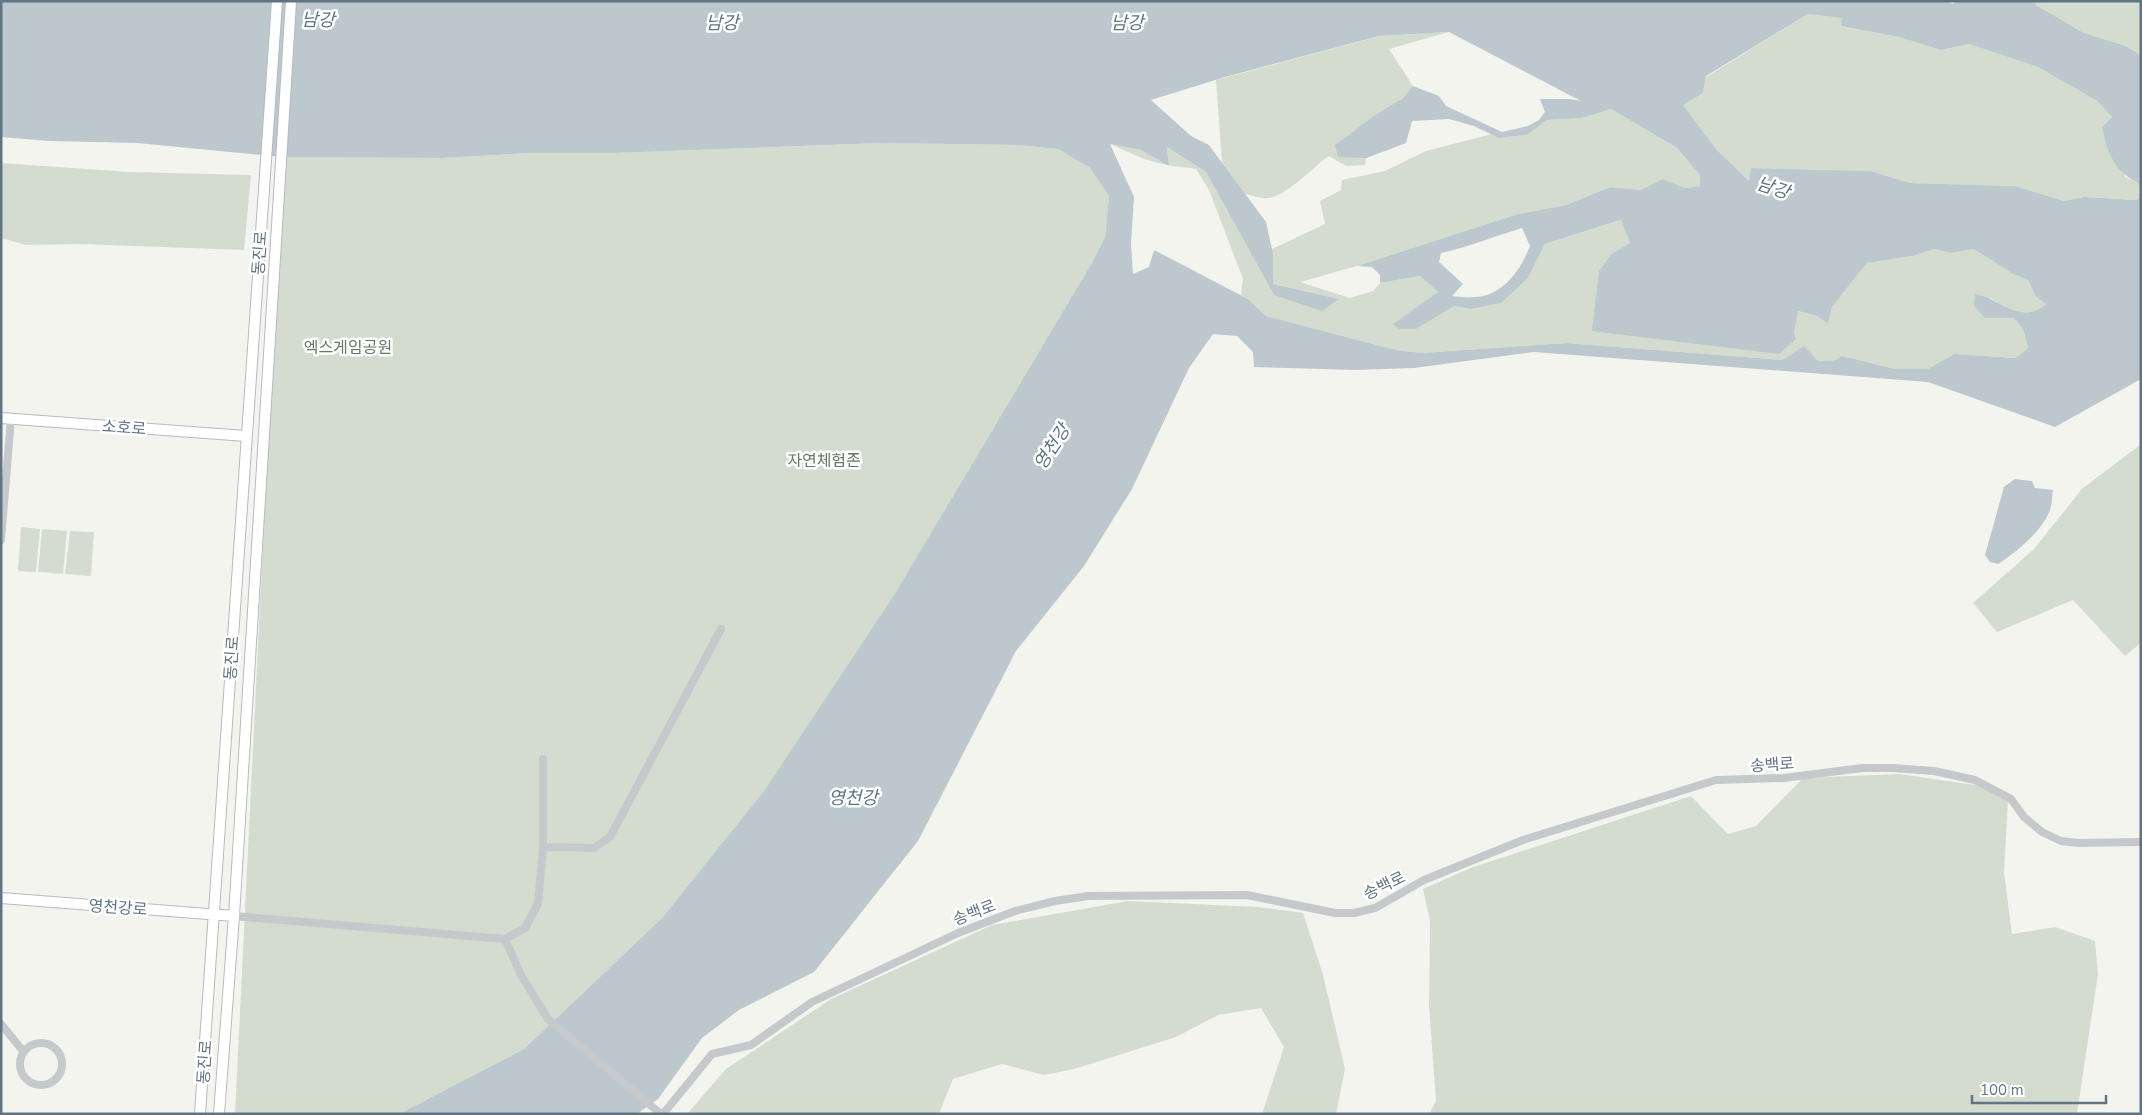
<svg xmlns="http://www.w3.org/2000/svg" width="2142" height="1115" font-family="'Nunito Sans','Noto Sans KR',sans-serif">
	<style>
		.green { fill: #d4dcd0 }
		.water { fill: #bcc8cd; fill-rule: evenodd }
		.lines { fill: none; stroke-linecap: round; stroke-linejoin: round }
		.secondary-casing { stroke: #b5bbbf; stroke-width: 12 }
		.street { stroke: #c6c9cc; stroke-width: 8 }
		.secondary { stroke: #fff; stroke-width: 10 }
		.labels { text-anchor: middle; stroke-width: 5; stroke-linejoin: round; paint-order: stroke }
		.street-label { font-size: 16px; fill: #607483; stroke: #fff }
		.park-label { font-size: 16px; fill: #657a60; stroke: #fff }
		.water-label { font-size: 18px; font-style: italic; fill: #5b7781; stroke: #fff }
	</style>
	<rect width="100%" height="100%" fill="#f4f4ef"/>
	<path class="green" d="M 2035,1 L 2141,1 L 2141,55 L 2126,46 L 2084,33 L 2036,5 Z
		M 1808,14 L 1843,18 L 1841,26 L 1899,37 L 1941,50 L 1969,44 L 2038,67 L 2097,101 L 2112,117 L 2125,177 L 2138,183 L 2141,196 L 2136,200 L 2084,197 L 2064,201 L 2015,186 L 1910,183 L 1871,171 L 1751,168 L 1750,182 L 1716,149 L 1682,105 L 1703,93 L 1706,77 Z
		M 1449,32 L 1389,49 L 1413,86 L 1403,98 L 1375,115 L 1335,145 L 1406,143 L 1366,158 L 1365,165 L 1346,166 L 1329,156 C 1314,166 1286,197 1268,198 C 1261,199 1252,195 1245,194 L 1222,162 L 1216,80 L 1380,36 Z
		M 1611,109 L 1677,148 L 1700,175 L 1700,186 L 1685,188 L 1663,179 L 1640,190 L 1610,187 L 1566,205 L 1518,214 L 1357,266 L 1300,282 L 1350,298 L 1373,291 L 1380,283 L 1420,276 L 1438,292 L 1394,324 L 1436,316 L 1454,306 L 1470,309 L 1528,278 L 1545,244 L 1622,220 L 1630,243 L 1611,254 L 1599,271 L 1593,331 L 1794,334 L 1798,311 L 1817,316 L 1828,324 L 1832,307 L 1867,263 L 1913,256 L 1934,249 L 1951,253 L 1974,249 L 2013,274 L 2028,280 L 2036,297 L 2046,304 C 2026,322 2007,308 1988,297 L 2014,318 L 2023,329 L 2028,348 L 2017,358 L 1954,354 L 1928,369 L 1895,369 L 1842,356 L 1832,361 L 1818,361 L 1804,347 L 1782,360 L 1566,343 L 1422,353 L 1396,350 L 1266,316 L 1248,299 L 1241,295 L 1243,279 L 1209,190 L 1196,169 C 1186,167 1177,167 1167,165 C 1147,162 1129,152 1110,144 L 1141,150 L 1169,165 L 1167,147 L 1206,172 L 1274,295 L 1339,299 L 1273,284 L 1272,249 L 1325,224 L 1320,201 L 1341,190 L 1342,180 L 1385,171 L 1426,151 L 1492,134 L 1499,138 L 1527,135 L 1547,120 L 1582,118 Z
		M 881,143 L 1017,145 L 1058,149 L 1090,168 L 1109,196 L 1105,237 L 1093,261 L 894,595 L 766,790 L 662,918 L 524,1049 L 399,1114 L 235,1114 L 282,157 L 442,158 L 530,153 L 615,153 Z
		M 1,163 L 130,172 L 251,175 L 244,250 L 80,244 L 26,245 L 1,238 Z
		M 2141,444 L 2141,643 L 2125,656 L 2073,600 L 1997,632 L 1973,603 L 2034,549 L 2082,489 Z
		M 21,527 L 40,529 L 36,572 L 18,571 Z
		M 42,529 L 67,531 L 63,574 L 38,572 Z
		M 70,531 L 94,532 L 91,576 L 65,574 Z
		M 1899,774 L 1982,786 L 2008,800 L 2004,872 L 2012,934 L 2055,927 L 2095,941 L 2098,974 L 2077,1114 L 1429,1114 L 1436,1101 L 1429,1005 L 1430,921 L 1423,889 L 1473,867 L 1691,796 L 1728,834 L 1756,826 L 1803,778 Z
		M 1128,901 L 1258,907 L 1303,913 L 1323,975 L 1345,1069 L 1336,1114 L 1262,1114 L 1284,1047 L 1261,1008 L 1218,1015 L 1176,1037 L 1074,1069 L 1044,1075 L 1002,1064 L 953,1079 L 939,1114 L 687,1114 L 726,1069 L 831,999 L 992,925 Z"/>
	<path class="water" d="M 1,1 L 1947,1 L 1953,4 L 1956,1 L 2035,1 L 2036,5 L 2084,33 L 2126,46 L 2141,55 L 2141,193 L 2138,183 C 2113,170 2108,153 2102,128 L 2112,117 L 2097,101 L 2038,67 L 1969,44 L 1941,50 L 1899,37 L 1841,26 L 1842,18 L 1808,14 L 1706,76 L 1703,93 L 1683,105 L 1716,149 L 1749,181 L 1751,168 L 1871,171 L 1910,183 L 2015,186 L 2064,201 L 2084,197 L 2136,200 L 2141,196 L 2141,379 L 2055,427 L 1928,382 L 1534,352 L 1414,368 L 1355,370 L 1254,367 L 1253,352 L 1237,336 L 1213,334 L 1189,368 L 1132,489 L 1084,566 L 1016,651 L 918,841 L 814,972 L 739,1010 L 702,1038 L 658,1099 L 637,1114 L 399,1114 L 524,1049 L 662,918 L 765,790 L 894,595 L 1093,261 L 1105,237 L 1109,196 L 1090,168 L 1058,149 L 1017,145 L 881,143 L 615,153 L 530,153 L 442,158 L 282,157 L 137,143 L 49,141 L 1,137 ZM 1449,32 L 1581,101 L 1569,99 L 1540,99 L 1545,112 L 1539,120 L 1528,126 L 1502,132 L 1446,106 L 1439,96 L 1413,86 L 1403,98 L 1375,115 L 1335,145 L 1338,157 L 1366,158 L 1406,143 L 1412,121 L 1449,119 L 1474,126 L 1499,138 L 1527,135 L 1547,120 L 1582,118 L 1611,109 L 1677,148 L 1700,175 L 1700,186 L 1685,188 L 1663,179 L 1640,190 L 1610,187 L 1566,205 L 1518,214 L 1357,266 L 1372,267 L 1380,275 L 1380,283 L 1420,276 L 1438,292 L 1393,324 L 1399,329 L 1416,329 L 1454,306 L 1470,309 L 1501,303 L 1528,278 L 1545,244 L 1621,220 L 1630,243 L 1611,254 L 1599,271 L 1592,331 L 1779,354 L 1796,339 L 1794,334 L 1798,311 L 1817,316 L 1828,324 L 1832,307 L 1867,263 L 1913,256 L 1934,249 L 1951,253 L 1974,249 L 2013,274 L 2028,280 L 2036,297 L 2046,304 C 2021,326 2001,299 1975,294 L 1974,306 L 1985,318 L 2014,318 L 2023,329 L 2028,348 L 2016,358 L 1954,354 L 1928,369 L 1895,369 L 1842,356 L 1832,361 L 1818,361 L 1804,346 L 1782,360 L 1566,343 L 1422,353 L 1396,350 L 1266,316 L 1248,299 L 1154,250 L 1149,267 L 1133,274 L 1131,243 L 1134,197 L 1110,144 L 1141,150 L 1169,166 L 1167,147 L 1206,172 L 1274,295 L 1322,311 L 1339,299 L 1273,284 L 1273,254 L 1266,222 L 1209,145 L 1191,136 L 1151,100 L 1225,77 L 1379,36 ZM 1522,228 L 1530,246 C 1521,269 1503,296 1475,297 C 1468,298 1460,297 1452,296 L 1463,284 L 1439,262 L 1441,253 C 1469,247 1495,236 1522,228 Z
		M 2015,479 L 2032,481 L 2035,488 L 2053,490 C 2052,496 2052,504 2050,510 C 2043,530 2016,553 1998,564 L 1990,562 L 1985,555 L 2004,487 Z"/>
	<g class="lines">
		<defs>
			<path id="secondary" d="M 1,418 L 246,436
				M 1,898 L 234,916
				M 200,1114 L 277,1
				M 219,1114 L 234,916 L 291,1"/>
		</defs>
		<use href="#secondary" class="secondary-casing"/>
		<path class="street" d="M 1,540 L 11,418
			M 543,847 L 594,848 L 610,837 L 721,629
			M 234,916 L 505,939 L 525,928 L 538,904 L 543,847 L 543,759
			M 505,939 L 521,975 L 548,1019 L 661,1114
			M 1,1024 L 23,1051
			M20 1064a21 21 0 1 1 42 0a21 21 0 1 1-42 0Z
			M 663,1114 L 712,1054 L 751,1045 L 812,1002 L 958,933 L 1015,911 L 1055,901 L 1088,896 L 1247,895 L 1335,913 L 1354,913 L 1375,908 L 1424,880 L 1523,840 L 1716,780 L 1784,778 L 1862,768 L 1893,768 L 1934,771 L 1975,780 L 2011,799 L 2024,817 L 2042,832 L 2061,841 L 2079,843 L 2141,842"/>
		<use href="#secondary" class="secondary"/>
	</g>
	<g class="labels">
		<g class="street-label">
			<text transform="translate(259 253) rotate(-86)" y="6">동진로</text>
			<text transform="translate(124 427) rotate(4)" y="6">소호로</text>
			<text transform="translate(231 658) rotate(-86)" y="6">동진로</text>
			<text transform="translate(1772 764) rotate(-4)" y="6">송백로</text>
			<text transform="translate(1384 885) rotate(-26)" y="6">송백로</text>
			<text transform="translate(118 907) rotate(4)" y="6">영천강로</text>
			<text transform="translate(974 912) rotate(-21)" y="6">송백로</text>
			<text transform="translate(204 1062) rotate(-86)" y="6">동진로</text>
		</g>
		<g class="park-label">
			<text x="348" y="353">엑스게임공원</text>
			<text x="824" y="466">자연체험존</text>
		</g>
		<g class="water-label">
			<text transform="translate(318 20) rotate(1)" y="6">남강</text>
			<text x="722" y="29">남강</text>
			<text x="1127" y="29">남강</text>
			<text transform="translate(1773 188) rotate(18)" y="6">남강</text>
			<text transform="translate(1052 447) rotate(-57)" y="6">영천강</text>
			<text x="853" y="804">영천강</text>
		</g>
	</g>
	<rect width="2142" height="1115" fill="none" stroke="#607483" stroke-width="5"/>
	<path d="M1972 1095v8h134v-8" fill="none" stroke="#607483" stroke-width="2.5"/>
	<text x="1980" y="1095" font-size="15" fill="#607483" stroke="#ffffff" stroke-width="4" paint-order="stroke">100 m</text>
</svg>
